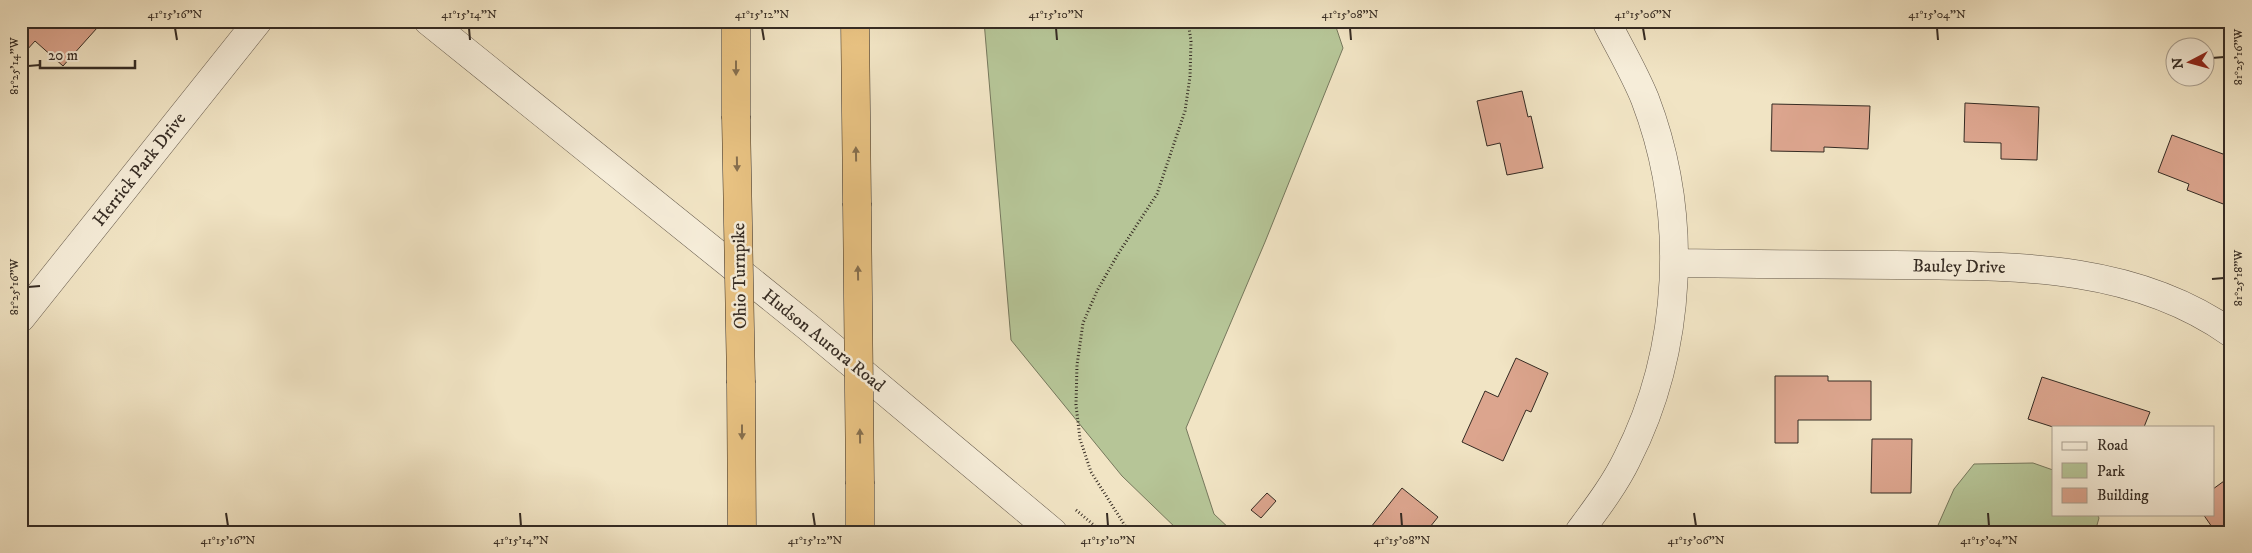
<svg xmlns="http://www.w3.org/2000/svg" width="2252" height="553" font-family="'IM FELL DW Pica',serif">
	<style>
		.green { fill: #b6c597; stroke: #76785d }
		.building { fill: #dca58e; stroke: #352b23 }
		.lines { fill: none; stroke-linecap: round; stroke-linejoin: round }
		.minor-casing { stroke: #64594b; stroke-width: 29 }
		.highway-casing { stroke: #352b23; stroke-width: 29 }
		.path { stroke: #352b23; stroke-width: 3; stroke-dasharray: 1 2.5; stroke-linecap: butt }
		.minor { stroke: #f6edd9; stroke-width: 28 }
		.highway { stroke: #e8c282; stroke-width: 28 }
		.highway-bridge-casing { stroke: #352b23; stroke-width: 29; stroke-linecap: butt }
		.highway-bridge { stroke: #e8c282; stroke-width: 28 }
		.oneway { fill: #866f4e }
		.ticks { fill: none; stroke: #352b23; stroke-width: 2 }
		.labels { text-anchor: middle; stroke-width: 5; stroke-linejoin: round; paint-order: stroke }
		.street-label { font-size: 18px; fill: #352b23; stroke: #f6edd9 }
		.neatline { fill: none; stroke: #352b23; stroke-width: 2 }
		.ticks-label { font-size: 12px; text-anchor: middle; fill: #352b23 }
	</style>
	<rect width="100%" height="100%" fill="#f1e4c4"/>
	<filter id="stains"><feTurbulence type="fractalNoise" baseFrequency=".004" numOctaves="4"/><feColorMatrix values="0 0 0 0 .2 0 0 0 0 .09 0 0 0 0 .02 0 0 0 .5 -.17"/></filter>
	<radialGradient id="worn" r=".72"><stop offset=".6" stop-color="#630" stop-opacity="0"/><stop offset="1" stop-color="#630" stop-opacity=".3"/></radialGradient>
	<path class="green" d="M 984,21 L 1334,21 L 1343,48 L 1265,242 L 1186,428 L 1214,514 L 1233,532 L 1180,532 L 1122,476 L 1011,340 Z
		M 2033,463 L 2053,470 L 2053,514 L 2097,514 L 2099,518 L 2095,532 L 1935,532 L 1954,489 L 1974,464 Z"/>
	<path class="building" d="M 21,21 L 90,21 L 97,28 L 63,66 L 35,41 L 26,51 L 21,47 Z
		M 1522,91 L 1528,117 L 1531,116 L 1543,168 L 1507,175 L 1500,143 L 1487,146 L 1477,101 Z
		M 1965,103 L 2039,107 L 2037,160 L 2001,159 L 2001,143 L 1964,142 Z
		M 1772,104 L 1870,106 L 1868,149 L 1824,147 L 1824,152 L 1771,151 Z
		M 2172,135 L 2231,157 L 2231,207 L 2187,190 L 2189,184 L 2158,172 Z
		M 1516,358 L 1548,373 L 1531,412 L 1526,410 L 1503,461 L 1462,442 L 1485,391 L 1498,397 Z
		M 1775,376 L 1828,376 L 1828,381 L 1871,381 L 1871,420 L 1798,420 L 1798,443 L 1775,443 Z
		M 2042,377 L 2150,412 L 2144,427 L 2053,427 L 2028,419 Z
		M 1872,439 L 1912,439 L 1911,493 L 1871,493 Z
		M 2231,476 L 2231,532 L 2206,532 L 2212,527 L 2203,514 L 2213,514 L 2213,489 Z
		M 1402,488 L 1438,517 L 1426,532 L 1367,532 Z
		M 1267,493 L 1276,501 L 1261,518 L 1251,510 Z"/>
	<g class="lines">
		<defs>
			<path id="minor" d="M 428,21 L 808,327 L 1053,532
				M 1675,263 C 1748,264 1822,265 1895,265 C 2011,266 2132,263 2231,333
				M 21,318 L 258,21
				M 1579,532 C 1596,509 1615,484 1627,459 C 1683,349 1689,214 1645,99 C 1634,72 1619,47 1606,21"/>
			<path id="highway" d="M 736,21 L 736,116
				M 855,21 L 857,203
				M 741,383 L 742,532
				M 860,532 L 860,484"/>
		</defs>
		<use href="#minor" class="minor-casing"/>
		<use href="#highway" class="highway-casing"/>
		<path class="path" d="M 1076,510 L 1102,532
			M 1129,532 L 1091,472 L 1080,439 L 1076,405 L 1077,365 L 1083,323 L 1097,291 L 1118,254 L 1157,194 L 1185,111 L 1190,77 L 1191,41 L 1188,21"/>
		<use href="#minor" class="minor"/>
		<use href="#highway" class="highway"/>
		<defs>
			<path id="highway-bridge" d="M 736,116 L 741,383
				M 857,203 L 860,484"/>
		</defs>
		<use href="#highway-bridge" class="highway-bridge-casing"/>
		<use href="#highway-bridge" class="highway-bridge"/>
	</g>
	<defs><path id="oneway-solid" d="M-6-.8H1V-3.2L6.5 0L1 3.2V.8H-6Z" transform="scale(1.25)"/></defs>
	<g class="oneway">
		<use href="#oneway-solid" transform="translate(736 68) rotate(90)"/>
		<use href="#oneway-solid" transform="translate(856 154) rotate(-91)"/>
		<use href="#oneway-solid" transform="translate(737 164) rotate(89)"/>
		<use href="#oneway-solid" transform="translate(858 273) rotate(-91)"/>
		<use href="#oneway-solid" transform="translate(742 432) rotate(90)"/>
		<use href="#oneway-solid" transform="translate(860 436) rotate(-91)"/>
	</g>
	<path class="ticks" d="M 175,28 L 177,40M 469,28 L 470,40M 762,28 L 764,40M 1056,28 L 1057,40M 1350,28 L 1351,40M 1643,28 L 1645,40M 1937,28 L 1938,40M 2212,58 L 2224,57M 28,66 L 40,65M 2212,279 L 2224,278M 28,287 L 40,286M 226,513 L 228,526M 520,513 L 521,526M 813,513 L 815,526M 1107,513 L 1108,526M 1401,513 L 1402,526M 1694,513 L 1696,526M 1988,513 L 1989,526"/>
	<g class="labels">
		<g class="street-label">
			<text transform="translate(139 169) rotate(-52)" y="6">Herrick Park Drive</text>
			<text transform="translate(1959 266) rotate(1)" y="6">Bauley Drive</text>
			<text transform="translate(739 276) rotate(-91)" y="6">Ohio Turnpike</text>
			<text transform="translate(824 340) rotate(39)" y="6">Hudson Aurora Road</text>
		</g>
	</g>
	<rect width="2252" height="553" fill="none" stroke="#f1e4c4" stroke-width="55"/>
	<rect x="2052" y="426" width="162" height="90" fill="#f6edd9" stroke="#a99f90"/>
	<rect x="2062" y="442" width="25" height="8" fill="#f6edd9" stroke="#a99f90"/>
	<text x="2097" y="450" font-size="15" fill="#352b23">Road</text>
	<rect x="2062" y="463" width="25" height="15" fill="#b6c597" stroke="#a99f90"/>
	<text x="2097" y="476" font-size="15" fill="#352b23">Park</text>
	<rect x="2062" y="488" width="25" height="15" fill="#dca58e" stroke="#a99f90"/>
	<text x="2097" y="500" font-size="15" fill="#352b23">Building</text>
	<g transform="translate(2190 62) rotate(264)"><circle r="24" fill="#f6edd9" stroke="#a99f90"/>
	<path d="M0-4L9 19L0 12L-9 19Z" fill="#8f2418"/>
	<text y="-8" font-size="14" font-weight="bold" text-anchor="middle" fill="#352b23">N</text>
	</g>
	<path d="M40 60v8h95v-8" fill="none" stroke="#352b23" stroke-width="2.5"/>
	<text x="48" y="60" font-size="15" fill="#352b23" stroke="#f6edd9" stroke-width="4" paint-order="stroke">20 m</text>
	<rect x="28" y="28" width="2196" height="498" class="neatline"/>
	<g class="ticks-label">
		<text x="175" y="18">41°15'16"N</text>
		<text x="469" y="18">41°15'14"N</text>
		<text x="762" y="18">41°15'12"N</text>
		<text x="1056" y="18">41°15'10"N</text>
		<text x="1350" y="18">41°15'08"N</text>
		<text x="1643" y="18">41°15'06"N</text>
		<text x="1937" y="18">41°15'04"N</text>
		<text transform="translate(2238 57) rotate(-90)" y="4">81°25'16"W</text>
		<text transform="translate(14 66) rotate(-90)" y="4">81°25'14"W</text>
		<text transform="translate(2238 278) rotate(-90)" y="4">81°25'18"W</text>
		<text transform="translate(14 287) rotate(-90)" y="4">81°25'16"W</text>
		<text x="228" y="544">41°15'16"N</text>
		<text x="521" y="544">41°15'14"N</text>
		<text x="815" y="544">41°15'12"N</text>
		<text x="1108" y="544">41°15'10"N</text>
		<text x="1402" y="544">41°15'08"N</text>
		<text x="1696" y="544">41°15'06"N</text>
		<text x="1989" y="544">41°15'04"N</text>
	</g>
	<rect width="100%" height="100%" filter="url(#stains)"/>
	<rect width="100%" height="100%" fill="url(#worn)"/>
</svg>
